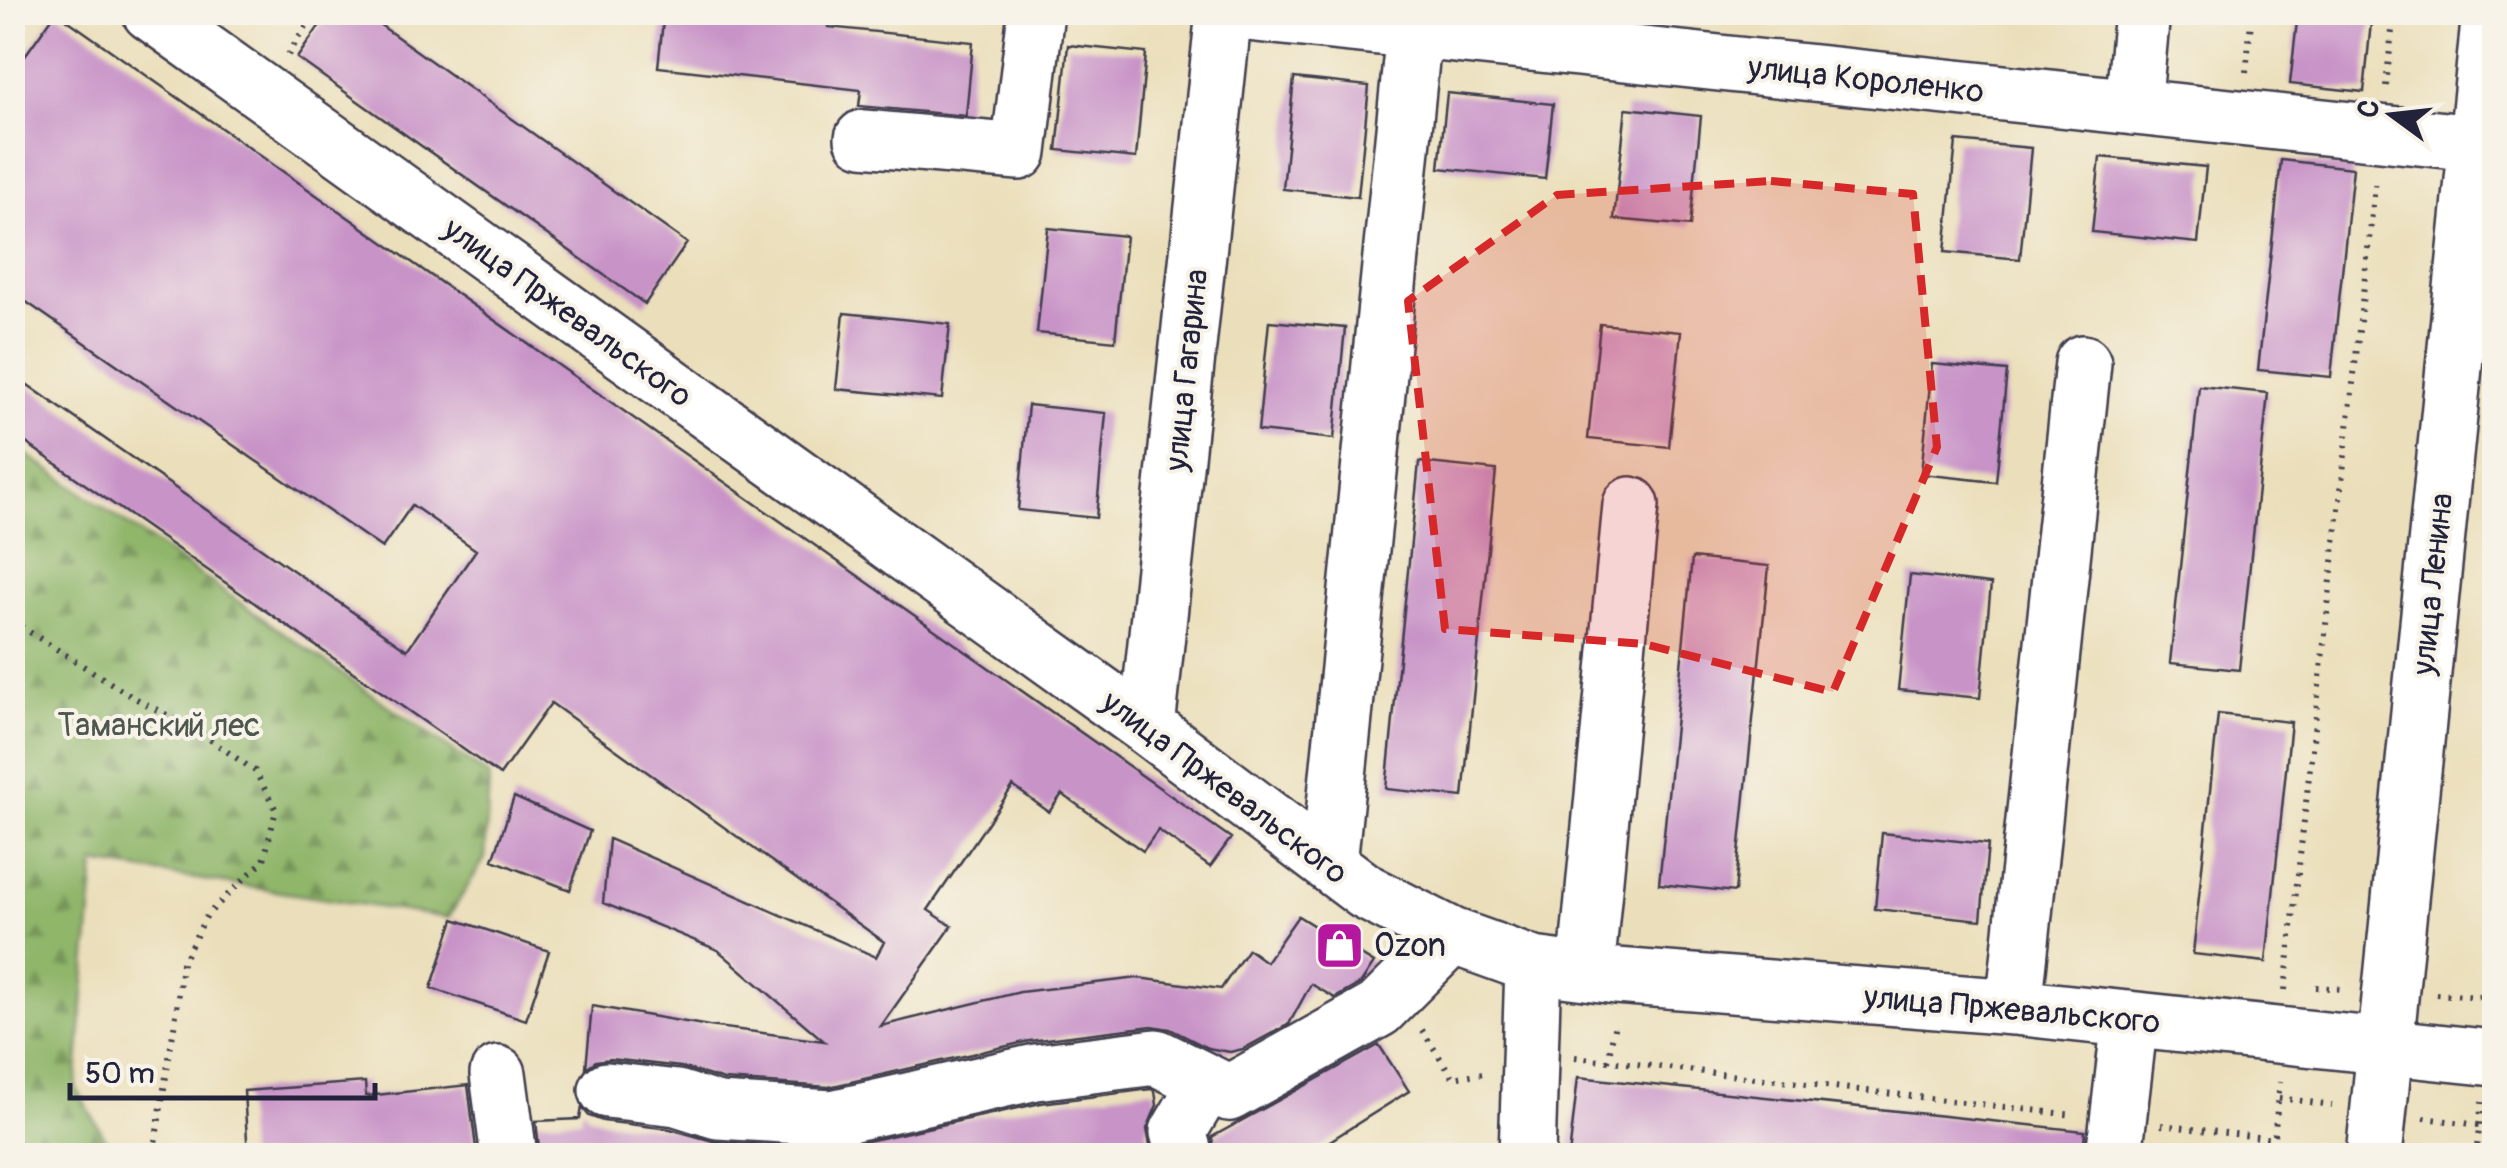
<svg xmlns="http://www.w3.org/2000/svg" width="2507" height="1168" font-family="Pangolin,sans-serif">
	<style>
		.forest { fill: url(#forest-firs); stroke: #596c53; stroke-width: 2.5 }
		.building { fill: #c893c7 }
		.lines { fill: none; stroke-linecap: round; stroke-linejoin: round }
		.minor-casing { stroke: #403e4e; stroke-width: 60 }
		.major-casing { stroke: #403e4e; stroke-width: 60 }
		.path { stroke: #403e4e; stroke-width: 6; stroke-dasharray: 2.5 8; stroke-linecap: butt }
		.minor { stroke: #fff; stroke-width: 55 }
		.major { stroke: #fff; stroke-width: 55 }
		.marked { fill: #d62828; fill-opacity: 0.2; stroke: #d62828; stroke-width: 8; stroke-dasharray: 20 12; stroke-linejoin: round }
		.labels { text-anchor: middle; stroke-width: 8; stroke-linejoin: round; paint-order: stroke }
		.street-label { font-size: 32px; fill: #22223b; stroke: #f7f3e8 }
		.park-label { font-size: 32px; fill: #4e574e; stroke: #f7f3e8 }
		.poi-label { font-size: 32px; fill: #22223b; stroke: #f7f3e8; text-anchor: start }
	</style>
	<defs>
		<pattern id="forest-firs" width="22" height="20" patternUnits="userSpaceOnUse" patternTransform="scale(2.5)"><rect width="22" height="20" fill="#90b66b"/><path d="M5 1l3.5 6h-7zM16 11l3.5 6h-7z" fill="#759459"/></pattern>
	</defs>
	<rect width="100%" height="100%" fill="#f7f3e8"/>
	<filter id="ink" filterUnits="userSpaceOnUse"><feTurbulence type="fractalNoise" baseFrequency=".01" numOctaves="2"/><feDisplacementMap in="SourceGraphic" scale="20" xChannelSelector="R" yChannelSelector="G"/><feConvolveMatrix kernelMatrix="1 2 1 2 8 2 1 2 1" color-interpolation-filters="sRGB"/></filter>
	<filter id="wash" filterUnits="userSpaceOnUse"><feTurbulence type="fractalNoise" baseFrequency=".0048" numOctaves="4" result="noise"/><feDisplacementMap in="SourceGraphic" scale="40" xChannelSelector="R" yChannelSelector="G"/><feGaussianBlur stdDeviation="2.25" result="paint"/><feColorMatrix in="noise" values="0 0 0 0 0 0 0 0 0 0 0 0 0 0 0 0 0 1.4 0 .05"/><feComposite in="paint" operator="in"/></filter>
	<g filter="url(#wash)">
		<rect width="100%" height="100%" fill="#ebdfbb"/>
		<path class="forest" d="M 12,444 L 489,776 L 485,858 L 448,918 L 95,863 L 76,1088 L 115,1155 L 13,1155 Z"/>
		<g id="blocks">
			<path class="building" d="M 56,12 L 1231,838 L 1210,867 L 1158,830 L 1143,851 L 1062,794 L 1049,812 L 1013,786 L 928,910 L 952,926 L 881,1026 L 1020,992 L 1138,978 L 1221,989 L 1248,949 L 1266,962 L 1298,916 L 1374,963 L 1361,983 L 1335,998 L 1311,984 L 1289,1024 L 1243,1049 L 1230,1052 L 1208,1048 L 1170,1029 L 1152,1026 L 1029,1041 L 829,1087 L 724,1080 L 681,1067 L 611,1059 L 596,1061 L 586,1068 L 592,1006 L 709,1026 L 824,1041 L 718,950 L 603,903 L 609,839 L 876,957 L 884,942 L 551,703 L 500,775 L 12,433 L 12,374 L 407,650 L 476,550 L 412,505 L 382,548 L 12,292 L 12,74 Z
				M 329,12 L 362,12 L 687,243 L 645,304 L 297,58 Z
				M 664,12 L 768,12 L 829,19 L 828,27 L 973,42 L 966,116 L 859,106 L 861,90 L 658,67 Z
				M 2298,12 L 2372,12 L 2364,92 L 2290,84 Z
				M 1068,45 L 1146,53 L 1136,158 L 1057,150 Z
				M 1294,78 L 1369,86 L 1358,197 L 1283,189 Z
				M 1447,93 L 1553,104 L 1545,179 L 1439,168 Z
				M 1626,108 L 1701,116 L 1690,226 L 1614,219 Z
				M 1956,141 L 2031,148 L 2020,259 L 1945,252 Z
				M 2100,157 L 2206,167 L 2198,243 L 2092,232 Z
				M 2281,160 L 2353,168 L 2331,377 L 2258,370 Z
				M 1048,228 L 1126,236 L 1115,341 L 1037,333 Z
				M 844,313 L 950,324 L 942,399 L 836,389 Z
				M 1269,321 L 1345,328 L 1334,439 L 1258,431 Z
				M 1600,324 L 1681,332 L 1669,447 L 1588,439 Z
				M 1932,364 L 2007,371 L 1996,482 L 1921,474 Z
				M 2199,386 L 2268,393 L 2239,670 L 2170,663 Z
				M 1028,405 L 1106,413 L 1096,518 L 1018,510 Z
				M 1419,462 L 1496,470 L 1463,797 L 1386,789 Z
				M 1692,558 L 1769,566 L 1735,892 L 1659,884 Z
				M 1910,575 L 1991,584 L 1980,698 L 1898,690 Z
				M 2218,714 L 2291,722 L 2266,962 L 2193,954 Z
				M 514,797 L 590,831 L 570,890 L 493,860 Z
				M 1882,833 L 1988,844 L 1981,920 L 1875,909 Z
				M 454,919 L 549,951 L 526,1020 L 431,988 Z
				M 1379,1045 L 1409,1091 L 1306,1156 L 1215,1156 L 1212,1137 Z
				M 1578,1077 L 2085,1131 L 2083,1156 L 1569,1156 Z
				M 365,1082 L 366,1096 L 468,1085 L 477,1156 L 248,1156 L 244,1091 Z
				M 1151,1089 L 1155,1091 L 1157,1105 L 1147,1129 L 1152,1156 L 540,1156 L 536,1121 L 580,1119 L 582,1107 L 589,1116 L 603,1121 L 670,1129 L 716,1142 L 831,1149 L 1041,1103 Z"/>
		</g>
	</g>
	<g filter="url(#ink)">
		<use href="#blocks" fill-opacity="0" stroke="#403e4e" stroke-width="2.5"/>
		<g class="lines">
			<defs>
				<path id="minor" d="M 150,12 L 1147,727 L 1366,892 L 1452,936 L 1533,965 L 1616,976 L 2014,1007 L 2494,1058
					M 1238,12 L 2494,145
					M 2133,107 L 2142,12
					M 863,138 L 1019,152 L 1036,12
					M 1147,727 L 1224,12
					M 1329,864 L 1414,31
					M 1586,972 L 1631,505
					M 2014,1007 L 2083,363
					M 498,1074 L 509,1156
					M 607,1090 L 677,1098 L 718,1111 L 832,1118 L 1036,1072 L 1156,1057 L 1229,1093 L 1379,1009 L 1452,936
					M 1185,1156 L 1178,1132 L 1207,1083
					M 1527,1156 L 1533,965
					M 2114,1156 L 2130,1019"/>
				<path id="major" d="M 2374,1156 L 2490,12"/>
			</defs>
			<use href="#minor" class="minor-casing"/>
			<use href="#major" class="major-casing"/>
			<path class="path" d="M 288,55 L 315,12
				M 2246,72 L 2252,12
				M 2386,86 L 2394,12
				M 12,621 L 131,696 L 199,732 L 255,771 L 276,810 L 264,860 L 207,915 L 182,963 L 177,1009 L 153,1156
				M 2316,987 L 2344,989
				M 2285,990 L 2376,178
				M 2436,994 L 2494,998
				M 1422,1030 L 1453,1078 L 1483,1073
				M 1575,1057 L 2074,1115
				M 1608,1061 L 1615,1023
				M 2279,1098 L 2332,1105
				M 2424,1118 L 2479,1125
				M 2161,1125 L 2274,1139
				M 2272,1156 L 2280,1082
				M 2476,1156 L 2482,1102"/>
			<use href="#minor" class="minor"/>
			<use href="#major" class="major"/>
		</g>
	</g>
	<path class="marked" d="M 1771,181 L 1913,194 L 1937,447 L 1833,692 L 1644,644 L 1445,629 L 1408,301 L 1557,195 Z"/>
	<defs>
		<symbol id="shop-square" viewBox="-11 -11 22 22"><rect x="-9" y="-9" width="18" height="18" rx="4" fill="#b5179e" stroke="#f7f3e8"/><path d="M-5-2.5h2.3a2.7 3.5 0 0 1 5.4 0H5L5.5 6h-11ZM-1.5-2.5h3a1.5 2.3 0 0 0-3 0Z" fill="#fff"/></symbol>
	</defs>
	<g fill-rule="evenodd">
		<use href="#shop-square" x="1312" y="918" width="55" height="55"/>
	</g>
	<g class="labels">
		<g class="street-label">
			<text transform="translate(1866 79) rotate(6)" y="11">улица Короленко</text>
			<text transform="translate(568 312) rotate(36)" y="11">улица Пржевальского</text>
			<text transform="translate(1186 370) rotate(-84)" y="11">улица Гагарина</text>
			<text transform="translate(2432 584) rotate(-84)" y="11">улица Ленина</text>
			<text transform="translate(1225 787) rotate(37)" y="11">улица Пржевальского</text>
			<text transform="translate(2012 1009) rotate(5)" y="11">улица Пржевальского</text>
		</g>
		<g class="park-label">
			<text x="159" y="736">Таманский лес</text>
		</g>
		<g class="poi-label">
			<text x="1374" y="956">Ozon</text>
		</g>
	</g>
	<rect width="2507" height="1168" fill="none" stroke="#f7f3e8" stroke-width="50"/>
	<g transform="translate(2392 115) rotate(285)" stroke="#f7f3e8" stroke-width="8" paint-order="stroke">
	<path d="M0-8L18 38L0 25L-18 38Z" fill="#22223b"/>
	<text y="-15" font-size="28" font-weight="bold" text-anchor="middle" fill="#22223b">С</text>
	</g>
	<path d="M70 1083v15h305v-15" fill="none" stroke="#22223b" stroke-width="5"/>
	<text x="85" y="1083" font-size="30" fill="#22223b" stroke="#f7f3e8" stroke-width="8" paint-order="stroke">50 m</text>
</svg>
